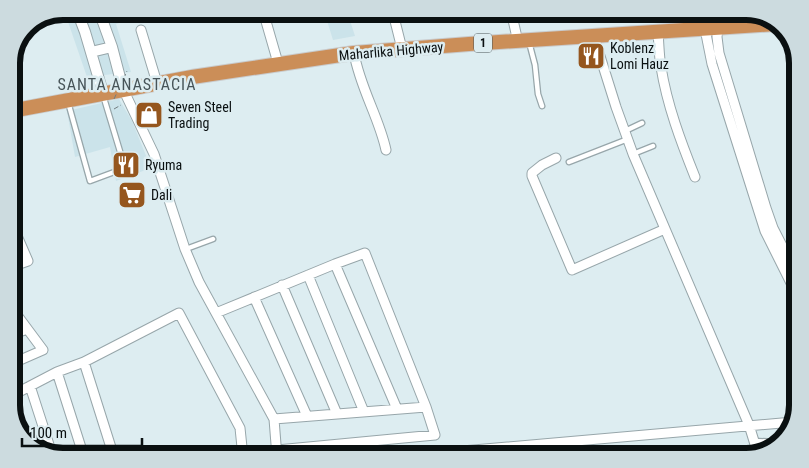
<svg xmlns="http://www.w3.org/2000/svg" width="809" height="468" font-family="'Roboto Condensed',sans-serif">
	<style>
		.built { fill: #cbe3ea }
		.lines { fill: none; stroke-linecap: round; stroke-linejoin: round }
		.service-casing { stroke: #97a6aa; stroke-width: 7 }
		.minor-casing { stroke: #97a6aa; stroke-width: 11 }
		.tertiary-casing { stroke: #97a6aa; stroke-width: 12 }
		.trunk-casing { stroke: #c9cacb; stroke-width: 16 }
		.path { stroke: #727d80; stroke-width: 1; stroke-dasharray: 5 2.5; stroke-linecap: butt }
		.service { stroke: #fff; stroke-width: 4.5 }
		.minor { stroke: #fff; stroke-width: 9 }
		.tertiary { stroke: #fff; stroke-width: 10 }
		.trunk { stroke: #cb8e58; stroke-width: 14 }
		.path-bridge { stroke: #727d80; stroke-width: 1; stroke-dasharray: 5 2.5; stroke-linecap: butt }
		.labels { text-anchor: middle; stroke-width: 5; stroke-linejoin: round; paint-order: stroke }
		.shield { fill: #ddedf1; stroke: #495254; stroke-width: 1 }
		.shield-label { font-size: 12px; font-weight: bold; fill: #0a1011 }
		.poi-label { font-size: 14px; fill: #0a1011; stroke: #ddedf1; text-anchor: start }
		.street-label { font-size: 14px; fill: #0a1011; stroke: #ddedf1 }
		.quarter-label { font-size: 16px; letter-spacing: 1px; fill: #475458; stroke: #ddedf1 }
		.rim { fill: none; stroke: #0a1011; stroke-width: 6 }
	</style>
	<rect width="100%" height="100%" fill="#ddedf1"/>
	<path class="built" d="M 63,11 L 128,11 L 131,20 L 116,24 L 131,72 L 87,77 L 66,16 L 62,17 L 60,12 Z
		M 324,11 L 347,11 L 355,36 L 333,40 Z
		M 663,11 L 744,11 L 744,12 L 664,20 Z
		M 119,99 L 132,121 L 151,168 L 116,181 L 110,147 L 75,157 L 67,111 Z"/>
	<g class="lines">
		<defs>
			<path id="service" d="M 529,42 L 535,65 L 538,94 L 542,106
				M 68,102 L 90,181 L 125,168 L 103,95
				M 625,131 L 642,123
				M 633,154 L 653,146
				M 569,162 L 628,139
				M 186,249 L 213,239
				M 753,441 L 780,442"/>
			<path id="minor" d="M 263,11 L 278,63
				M 511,11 L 518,42
				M 393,13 L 402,49
				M 718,28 L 717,37 L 719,53 L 766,208 L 773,228 L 798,277
				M 705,29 L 712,64 L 765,231 L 798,297
				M 141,30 L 157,83
				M 658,32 C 659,44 659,56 661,67 C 667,105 681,142 695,177
				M 594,37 L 616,107 L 633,154 L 749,425 L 758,454
				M 354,53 C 360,88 379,117 386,150
				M 123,89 L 154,154 L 185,249 L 199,282 L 274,419 L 277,457
				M 556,158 L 542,165 L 532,173 L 532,176 L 572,270 L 665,229
				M 11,222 L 28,261 L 11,267
				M 335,264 L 397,409
				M 308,275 L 364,412
				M 282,285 L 337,414
				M 254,297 L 307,416
				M 11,307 L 43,350 L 11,364
				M 216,313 L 335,264 L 365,253 L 426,407
				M 11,335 L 27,329
				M 84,362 L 114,457
				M 57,372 L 84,457
				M 30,386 L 52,454
				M 11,396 L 57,372 L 84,362 L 179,313 L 240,428 L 243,457
				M 274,419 L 426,407 L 435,435 L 277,450
				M 394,457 L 793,422"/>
			<path id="tertiary" d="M 77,11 L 85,32 L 103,93
				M 99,11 L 112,47 L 123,89
				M 701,11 L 705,29
				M 718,28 L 722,11
				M 91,52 L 112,47"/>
			<path id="trunk" d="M 11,111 L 192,77 L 354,53 L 469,44 L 776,24"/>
		</defs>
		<use href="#service" class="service-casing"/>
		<use href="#minor" class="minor-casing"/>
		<use href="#tertiary" class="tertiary-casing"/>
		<use href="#trunk" class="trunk-casing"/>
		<path class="path" d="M 114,109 L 121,105"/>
		<use href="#service" class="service"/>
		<use href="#minor" class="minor"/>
		<use href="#tertiary" class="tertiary"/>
		<use href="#trunk" class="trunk"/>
		<path class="path-bridge" d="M 114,99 L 127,71"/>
	</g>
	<defs>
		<symbol id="restaurant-square" viewBox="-11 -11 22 22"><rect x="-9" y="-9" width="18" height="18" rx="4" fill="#95561e" stroke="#ddedf1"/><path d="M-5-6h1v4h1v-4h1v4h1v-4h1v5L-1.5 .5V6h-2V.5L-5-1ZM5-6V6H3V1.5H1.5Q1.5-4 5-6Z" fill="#fff"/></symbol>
		<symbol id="shop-square" viewBox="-11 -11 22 22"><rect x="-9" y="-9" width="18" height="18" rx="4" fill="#95561e" stroke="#ddedf1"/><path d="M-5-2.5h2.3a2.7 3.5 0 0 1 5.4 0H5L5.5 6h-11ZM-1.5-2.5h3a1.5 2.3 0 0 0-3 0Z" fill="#fff"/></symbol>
		<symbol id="supermarket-square" viewBox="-11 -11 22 22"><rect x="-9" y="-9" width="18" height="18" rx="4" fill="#95561e" stroke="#ddedf1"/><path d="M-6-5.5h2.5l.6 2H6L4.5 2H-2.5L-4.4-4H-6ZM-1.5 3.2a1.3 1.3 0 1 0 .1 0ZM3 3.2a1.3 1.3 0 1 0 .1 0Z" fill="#fff"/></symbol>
	</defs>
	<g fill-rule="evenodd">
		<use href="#restaurant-square" x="575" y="40" width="32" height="32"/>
		<use href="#shop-square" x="133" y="99" width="32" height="32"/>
		<use href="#restaurant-square" x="110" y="149" width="32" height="32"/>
		<use href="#supermarket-square" x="116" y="179" width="32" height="32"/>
	</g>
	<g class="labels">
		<rect class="shield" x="474" y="33.5" width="18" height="19" rx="4"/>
		<g class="shield-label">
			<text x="483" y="47">1</text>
		</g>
		<g class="poi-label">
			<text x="610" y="53">Koblenz<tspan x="610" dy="16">Lomi Hauz</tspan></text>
			<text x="168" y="112">Seven Steel<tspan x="168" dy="16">Trading</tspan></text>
			<text x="145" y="170">Ryuma</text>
			<text x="151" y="200">Dali</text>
		</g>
		<g class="street-label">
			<text transform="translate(391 51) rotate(-5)" y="5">Maharlika Highway</text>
		</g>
		<g class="quarter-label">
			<text x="127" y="90">SANTA ANASTACIA</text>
		</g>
	</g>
	<path d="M0 0H809V468H0ZM63 20H746A43 43 0 0 1 789 63V405A43 43 0 0 1 746 448H63A43 43 0 0 1 20 405V63A43 43 0 0 1 63 20Z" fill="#ccdbdf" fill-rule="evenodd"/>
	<path class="rim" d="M63 20H746A43 43 0 0 1 789 63V405A43 43 0 0 1 746 448H63A43 43 0 0 1 20 405V63A43 43 0 0 1 63 20Z"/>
	<path d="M22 438v8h120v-8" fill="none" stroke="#0a1011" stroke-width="2.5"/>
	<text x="30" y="438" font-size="15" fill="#0a1011" stroke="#ddedf1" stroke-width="4" paint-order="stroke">100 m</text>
</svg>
